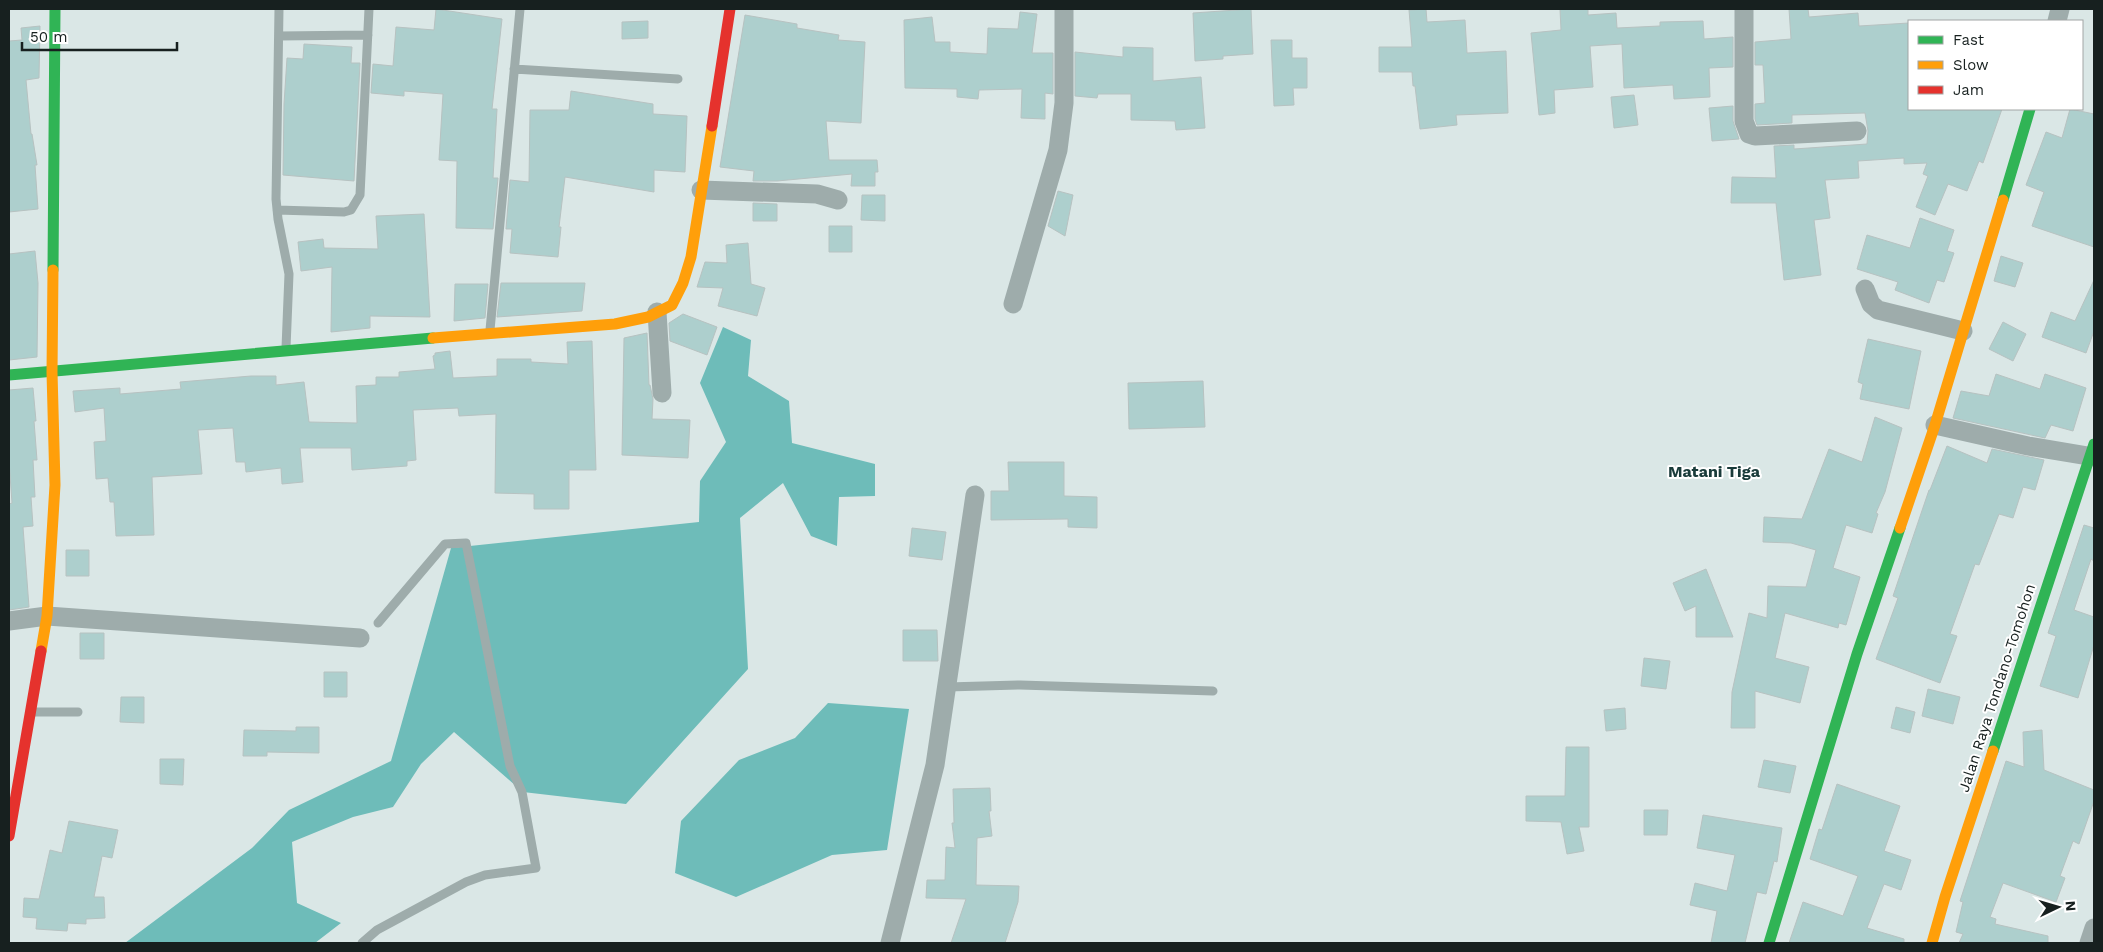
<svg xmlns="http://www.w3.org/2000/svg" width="2103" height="952" font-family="'Work Sans',sans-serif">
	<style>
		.water { fill: #6ebcb9 }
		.building { fill: #adcfcd; stroke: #b7c2c1 }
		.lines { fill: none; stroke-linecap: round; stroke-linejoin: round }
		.lane { stroke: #9eacab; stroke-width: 9 }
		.street { stroke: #9eacab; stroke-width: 19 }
		.fast { stroke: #30b455; stroke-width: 11 }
		.slow { stroke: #ff9f0a; stroke-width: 11 }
		.jam { stroke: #e5322d; stroke-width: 11 }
		.labels { text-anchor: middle; stroke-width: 4; stroke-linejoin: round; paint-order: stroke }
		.street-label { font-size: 15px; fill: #17201f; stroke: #fff }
		.neighbourhood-label { font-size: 16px; font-weight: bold; fill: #193b3a; stroke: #fff }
	</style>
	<rect width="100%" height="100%" fill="#dae7e6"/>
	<path class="water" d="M 723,327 L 751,340 L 748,376 L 789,401 L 792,443 L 875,464 L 875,496 L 839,497 L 837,546 L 811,536 L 783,483 L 740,518 L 748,669 L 626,804 L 523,792 L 454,732 L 421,764 L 393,807 L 353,817 L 292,842 L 297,903 L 341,923 L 315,943 L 125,943 L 252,848 L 289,810 L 391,761 L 451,548 L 699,522 L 700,481 L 726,442 L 700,383 Z
		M 828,703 L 909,709 L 887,850 L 832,855 L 736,897 L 675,873 L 681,821 L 739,760 L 795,738 Z"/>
	<path class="building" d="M 436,9 L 502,19 L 492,109 L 497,109 L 493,178 L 498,178 L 493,229 L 456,228 L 457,161 L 439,160 L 443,94 L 404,91 L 404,96 L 371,93 L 373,64 L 393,66 L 396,27 L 434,30 Z
		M 1251,9 L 1253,54 L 1223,56 L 1223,59 L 1195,61 L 1193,13 Z
		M 1426,9 L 1427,22 L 1465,20 L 1467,53 L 1506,51 L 1508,113 L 1456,115 L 1457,125 L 1420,129 L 1415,86 L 1413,86 L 1412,72 L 1379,72 L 1379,47 L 1412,47 L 1409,10 Z
		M 1560,9 L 1588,9 L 1588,15 L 1616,13 L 1617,28 L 1660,26 L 1660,22 L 1703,21 L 1704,39 L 1733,37 L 1733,67 L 1709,68 L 1710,97 L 1674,99 L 1673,85 L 1624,88 L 1622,44 L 1590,46 L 1593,87 L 1554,90 L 1555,113 L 1539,115 L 1531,33 L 1561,30 Z
		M 1789,9 L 1808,9 L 1809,17 L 1858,13 L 1859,26 L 1909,23 L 1909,109 L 2002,109 L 1983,163 L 1979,161 L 1967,191 L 1948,184 L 1935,215 L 1916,207 L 1928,176 L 1923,174 L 1927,163 L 1904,164 L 1904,158 L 1858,161 L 1859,178 L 1825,180 L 1830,218 L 1814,220 L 1821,275 L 1784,280 L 1776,203 L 1731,203 L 1732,177 L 1776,178 L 1774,146 L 1794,145 L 1794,149 L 1867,144 L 1868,131 L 1865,113 L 1792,115 L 1792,123 L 1757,125 L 1755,119 L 1755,104 L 1765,103 L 1763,65 L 1755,65 L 1755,42 L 1791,39 Z
		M 1020,12 L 1037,14 L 1032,53 L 1053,53 L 1053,94 L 1045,93 L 1045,119 L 1021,118 L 1022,89 L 979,90 L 978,99 L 957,97 L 957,89 L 905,88 L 904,20 L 932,17 L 935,42 L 950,42 L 950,52 L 987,54 L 988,28 L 1018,29 Z
		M 745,15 L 797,24 L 797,28 L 839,35 L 838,40 L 865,42 L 861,123 L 826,121 L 829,160 L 877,160 L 878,172 L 875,172 L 875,186 L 851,186 L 852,174 L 777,181 L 753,181 L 754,171 L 720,167 Z
		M 648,21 L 648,38 L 622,39 L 622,22 Z
		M 40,26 L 39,78 L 26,80 L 31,134 L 32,134 L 37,165 L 35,165 L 38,209 L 9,212 L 9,41 L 22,40 L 21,28 Z
		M 1271,40 L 1292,40 L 1292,58 L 1307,58 L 1307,88 L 1293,88 L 1294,105 L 1274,106 Z
		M 304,44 L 352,47 L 351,63 L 360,63 L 354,181 L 283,175 L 284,104 L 287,58 L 303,59 Z
		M 1123,47 L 1153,48 L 1153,81 L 1201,77 L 1205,128 L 1176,130 L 1175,121 L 1131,120 L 1131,94 L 1098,94 L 1097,98 L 1075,96 L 1075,52 L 1123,57 Z
		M 571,91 L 653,104 L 653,114 L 687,116 L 685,172 L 654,170 L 654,192 L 565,177 L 559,227 L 561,227 L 558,257 L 510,253 L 512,229 L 506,229 L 510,180 L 529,182 L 530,110 L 569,110 Z
		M 1634,95 L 1638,125 L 1614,128 L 1611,97 Z
		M 1733,106 L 1733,121 L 1739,139 L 1712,141 L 1709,108 Z
		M 2070,109 L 2094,114 L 2094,247 L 2032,226 L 2044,192 L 2026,185 L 2046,132 L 2062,138 Z
		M 1058,191 L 1073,195 L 1065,236 L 1048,226 Z
		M 862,195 L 885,195 L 885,221 L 861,220 Z
		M 753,203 L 777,204 L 777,221 L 753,221 Z
		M 424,214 L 430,317 L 370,316 L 370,328 L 331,332 L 332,267 L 301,271 L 298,242 L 323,239 L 324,248 L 378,249 L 376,216 Z
		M 1920,218 L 1954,230 L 1947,251 L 1954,253 L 1944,282 L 1937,280 L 1929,303 L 1895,290 L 1898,282 L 1857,269 L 1867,235 L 1910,248 Z
		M 829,226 L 852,226 L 852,252 L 829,252 Z
		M 748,243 L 751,284 L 765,288 L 757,316 L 718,306 L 723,288 L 697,287 L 705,262 L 727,263 L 726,245 Z
		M 35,251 L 38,283 L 37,357 L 9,360 L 9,254 Z
		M 2001,256 L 2023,263 L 2015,287 L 1994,281 Z
		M 2094,280 L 2094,331 L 2086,353 L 2042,337 L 2051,312 L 2075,321 Z
		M 501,283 L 585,283 L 582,311 L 497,317 Z
		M 455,284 L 488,284 L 485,318 L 454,321 Z
		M 683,314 L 717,327 L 707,355 L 670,341 L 669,323 Z
		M 2003,322 L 2026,334 L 2013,361 L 1989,349 Z
		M 647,333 L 649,385 L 650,385 L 653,399 L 652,419 L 690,420 L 688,458 L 622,455 L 624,338 Z
		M 1868,339 L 1921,351 L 1909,409 L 1860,399 L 1863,384 L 1858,382 Z
		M 592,341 L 596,470 L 569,470 L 569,509 L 534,509 L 534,494 L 495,493 L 496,414 L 459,416 L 458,408 L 413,410 L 416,460 L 407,461 L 407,466 L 352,470 L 351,448 L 300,448 L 303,482 L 282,484 L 281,468 L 246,472 L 245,462 L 236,462 L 233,428 L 198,430 L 202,474 L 152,477 L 154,535 L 116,536 L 114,502 L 110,502 L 108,478 L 96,479 L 94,442 L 106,441 L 104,408 L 75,412 L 73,391 L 120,388 L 120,394 L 181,389 L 180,382 L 251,376 L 276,376 L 276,385 L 304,382 L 309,422 L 357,423 L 356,386 L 376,385 L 376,377 L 399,377 L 399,372 L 435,369 L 433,356 L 435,355 L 435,353 L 450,351 L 453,378 L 497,376 L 497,359 L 531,359 L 531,362 L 568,364 L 567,342 Z
		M 1996,374 L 2040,389 L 2045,374 L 2086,388 L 2073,431 L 2051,425 L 2045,438 L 1953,418 L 1961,391 L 1989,396 Z
		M 1203,381 L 1205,427 L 1129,429 L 1128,383 Z
		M 33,388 L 36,421 L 34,421 L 37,460 L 33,460 L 35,497 L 31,497 L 33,526 L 23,527 L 29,607 L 9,610 L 9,504 L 12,503 L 9,461 L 9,390 Z
		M 1875,417 L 1902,428 L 1885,492 L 1876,513 L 1878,514 L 1872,533 L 1846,525 L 1833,568 L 1860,577 L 1846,625 L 1839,623 L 1838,628 L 1785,613 L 1775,658 L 1809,667 L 1800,703 L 1755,691 L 1755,728 L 1731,728 L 1732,692 L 1749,613 L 1767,618 L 1768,586 L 1806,587 L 1816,550 L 1791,543 L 1763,542 L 1764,517 L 1802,519 L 1829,449 L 1862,462 Z
		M 1947,446 L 1987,463 L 1992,449 L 2044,460 L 2035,490 L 2023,487 L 2013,518 L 1999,514 L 1979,565 L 1975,564 L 1950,634 L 1957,636 L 1940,683 L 1876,659 L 1898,598 L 1893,596 L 1929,490 L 1930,490 Z
		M 1008,462 L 1064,462 L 1064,496 L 1097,497 L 1097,528 L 1068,527 L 1068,519 L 991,520 L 991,491 L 1009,491 Z
		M 2084,525 L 2094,528 L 2094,561 L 2091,559 L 2074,610 L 2094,617 L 2094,645 L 2078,698 L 2040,686 L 2056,636 L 2048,633 Z
		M 912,528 L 946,532 L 942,560 L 909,556 Z
		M 66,550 L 89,550 L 89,576 L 66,576 Z
		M 1706,569 L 1725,617 L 1733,637 L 1696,637 L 1696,606 L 1685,611 L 1673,583 Z
		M 903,630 L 937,630 L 938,661 L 903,661 Z
		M 80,633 L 104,633 L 104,659 L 80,659 Z
		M 1644,658 L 1670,661 L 1666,689 L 1641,686 Z
		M 324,672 L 347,672 L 347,697 L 324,697 Z
		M 1928,689 L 1960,697 L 1953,724 L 1922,716 Z
		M 121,697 L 144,697 L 144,723 L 120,722 Z
		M 1896,707 L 1915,712 L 1910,733 L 1891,728 Z
		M 1625,708 L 1626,729 L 1606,731 L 1604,710 Z
		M 296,727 L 319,727 L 319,753 L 267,752 L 267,756 L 243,756 L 244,730 L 296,731 Z
		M 2042,730 L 2044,770 L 2094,790 L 2094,801 L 2079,844 L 2073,841 L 2060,876 L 2065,878 L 2056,902 L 2003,883 L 1990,917 L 1996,919 L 1995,924 L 2048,936 L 2048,943 L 1959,943 L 1963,934 L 1956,932 L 1963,902 L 1960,901 L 2006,761 L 2024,767 L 2023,732 Z
		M 1566,747 L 1589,747 L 1589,827 L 1579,827 L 1584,851 L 1567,854 L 1561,822 L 1526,821 L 1526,796 L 1565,796 Z
		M 160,759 L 184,759 L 183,785 L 160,784 Z
		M 1764,760 L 1796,766 L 1790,793 L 1758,787 Z
		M 1837,784 L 1900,806 L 1884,851 L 1911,860 L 1901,890 L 1884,884 L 1867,928 L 1904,939 L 1904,943 L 1789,943 L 1803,902 L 1843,916 L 1858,876 L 1810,859 L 1819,829 L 1822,830 Z
		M 990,788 L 991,811 L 989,811 L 992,836 L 977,838 L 976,885 L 1019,886 L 1018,902 L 1005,943 L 951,943 L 966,899 L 926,898 L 927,880 L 945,880 L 946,847 L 955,848 L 952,823 L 954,823 L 953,789 Z
		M 1644,810 L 1668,810 L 1667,835 L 1644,835 Z
		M 1703,815 L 1782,828 L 1777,862 L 1774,861 L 1766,894 L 1757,892 L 1745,943 L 1711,943 L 1717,911 L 1690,905 L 1695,883 L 1727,891 L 1735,855 L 1697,848 Z
		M 69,821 L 118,830 L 112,858 L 102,856 L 94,897 L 104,897 L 105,918 L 86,919 L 86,924 L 68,923 L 67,931 L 36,929 L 37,918 L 23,917 L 24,898 L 39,899 L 50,850 L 62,853 Z"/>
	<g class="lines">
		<path class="lane" d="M 279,9 L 276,199 L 278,219 L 289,274 L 286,348
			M 279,36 L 368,35
			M 514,69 L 678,79
			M 277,210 L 344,212 L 351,210 L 360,195 L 369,9
			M 490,330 L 520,9
			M 947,687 L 1020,685 L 1213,691
			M 33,712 L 78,712
			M 362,943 L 377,930 L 466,882 L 485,875 L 536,868 L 522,792 L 510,766 L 466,543 L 445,544 L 378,623"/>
		<path class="street" d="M 1744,9 L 1744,121 L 1749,134 L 1755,136 L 1857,131
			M 2057,21 L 2060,9
			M 701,190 L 817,194 L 838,200
			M 1865,289 L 1871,304 L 1878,310 L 1963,331
			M 1013,304 L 1058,150 L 1064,103 L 1064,9
			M 657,312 L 662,393
			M 1935,425 L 2028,446 L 2094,457
			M 9,621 L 47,616 L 360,638
			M 890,943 L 935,765 L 975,495
			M 2089,943 L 2094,928"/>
		<path class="fast" d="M 2003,200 L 2030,109
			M 53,270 L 55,9
			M 9,375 L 433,338
			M 1993,751 L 2094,444
			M 1769,943 L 1857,654 L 1900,528"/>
		<path class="slow" d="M 433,338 L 615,324 L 648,317 L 672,305 L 683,283 L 691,257 L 712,126
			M 1900,528 L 1935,425 L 2003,200
			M 41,651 L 47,616 L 55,485 L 52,372 L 53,270
			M 1932,943 L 1945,897 L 1993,751"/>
		<path class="jam" d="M 712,126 L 730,9
			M 9,836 L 41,651"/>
	</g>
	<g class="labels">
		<g class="street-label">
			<text transform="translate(1997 688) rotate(-72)" y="5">Jalan Raya Tondano-Tomohon</text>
		</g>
		<g class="neighbourhood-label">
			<text x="1714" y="477">Matani Tiga</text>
		</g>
	</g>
	<rect width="2103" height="952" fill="none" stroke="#17201f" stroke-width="20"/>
	<rect x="1908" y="20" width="175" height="90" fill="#ffffff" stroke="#a2a6a5"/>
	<rect x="1918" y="36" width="25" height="8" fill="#30b455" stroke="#a2a6a5"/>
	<text x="1953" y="45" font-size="15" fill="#17201f">Fast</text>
	<rect x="1918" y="61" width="25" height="8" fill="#ff9f0a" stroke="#a2a6a5"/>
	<text x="1953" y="70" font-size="15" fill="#17201f">Slow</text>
	<rect x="1918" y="86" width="25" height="8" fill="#e5322d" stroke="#a2a6a5"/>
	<text x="1953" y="95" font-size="15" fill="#17201f">Jam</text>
	<g transform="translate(2058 907) rotate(85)" stroke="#ffffff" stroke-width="4" paint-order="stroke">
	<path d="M0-4L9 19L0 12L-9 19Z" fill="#17201f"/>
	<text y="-8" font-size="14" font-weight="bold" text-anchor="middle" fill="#17201f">N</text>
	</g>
	<path d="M22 42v8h155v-8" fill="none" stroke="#17201f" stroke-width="2.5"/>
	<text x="30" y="42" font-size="15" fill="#17201f" stroke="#ffffff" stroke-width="4" paint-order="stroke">50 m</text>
</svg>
